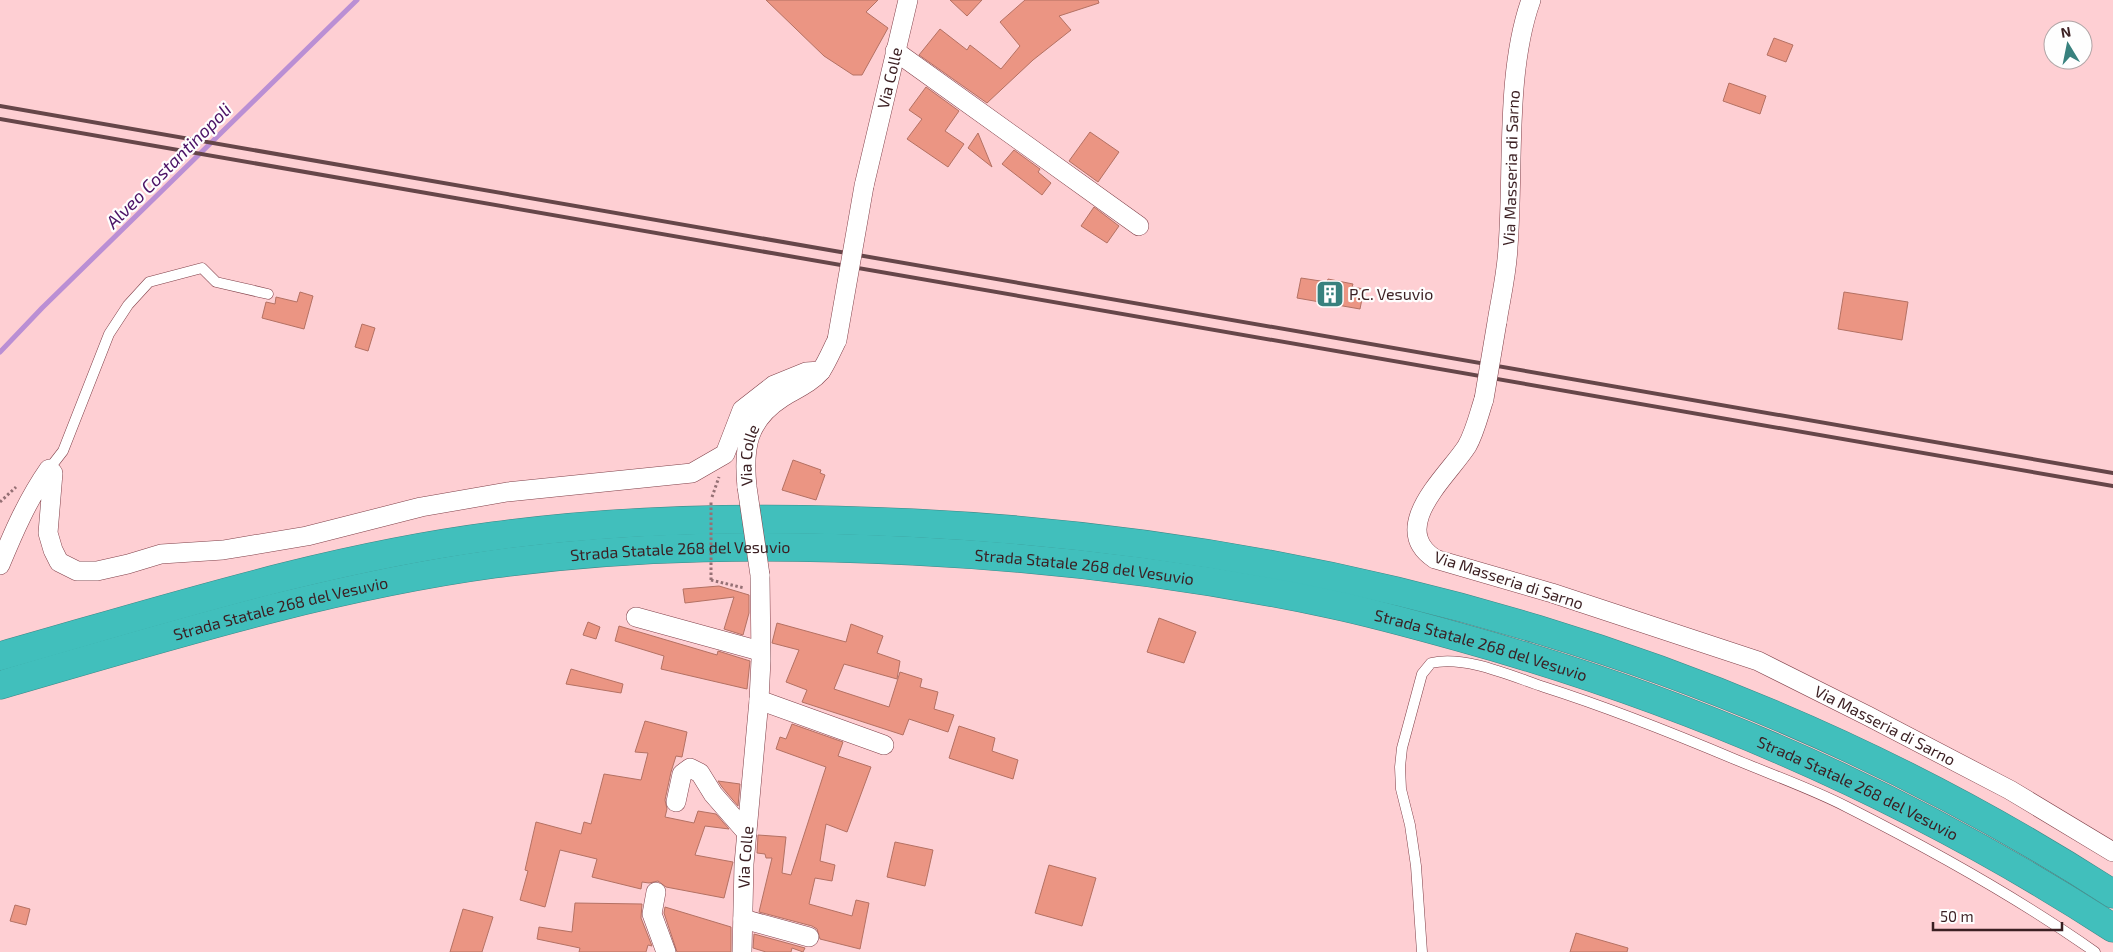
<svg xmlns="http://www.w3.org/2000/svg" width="2113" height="952" font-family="'Exo 2',sans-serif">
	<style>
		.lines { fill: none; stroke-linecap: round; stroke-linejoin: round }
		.stream { stroke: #ba8fd4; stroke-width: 5 }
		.building { fill: #eb9583; stroke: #b47163 }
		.lane-casing { stroke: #804049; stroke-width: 11 }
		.street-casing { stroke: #804049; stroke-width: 20 }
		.highway-casing { stroke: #3f8786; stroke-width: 29 }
		.path { stroke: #957074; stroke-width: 3; stroke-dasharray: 2.5 2.5; stroke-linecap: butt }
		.lane { stroke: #fff; stroke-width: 10 }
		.street { stroke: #fff; stroke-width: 19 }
		.highway { stroke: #41bfbc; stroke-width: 28 }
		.rail { stroke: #664649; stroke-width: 4 }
		.street-bridge-casing { stroke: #804049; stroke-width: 20; stroke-linecap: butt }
		.path-bridge { stroke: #957074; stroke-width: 3; stroke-dasharray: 2.5 2.5; stroke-linecap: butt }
		.street-bridge { stroke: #fff; stroke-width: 19 }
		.labels { text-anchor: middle; stroke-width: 4.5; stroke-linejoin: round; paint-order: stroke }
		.street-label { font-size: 16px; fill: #3b1f22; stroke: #fefefe }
		.poi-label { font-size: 16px; fill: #3b1f22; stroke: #fefefe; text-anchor: start }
		.water-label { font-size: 18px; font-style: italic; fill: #4c1366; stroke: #fefefe }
	</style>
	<rect width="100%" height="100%" fill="#fecfd3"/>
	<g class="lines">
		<path class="stream" d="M 0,352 L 42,308 L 357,0"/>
	</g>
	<path class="building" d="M 766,0 L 878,0 L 866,12 L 888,28 L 862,75 L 853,75 L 824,56 Z
		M 950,0 L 982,0 L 967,16 Z
		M 1025,0 L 1098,0 L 1099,3 L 1059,16 L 1071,30 L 1033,60 L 987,103 L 919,55 L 940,29 L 967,50 L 970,45 L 1001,69 L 1020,46 L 1000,22 Z
		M 1774,38 L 1793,45 L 1786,62 L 1767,55 Z
		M 1729,83 L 1766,96 L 1760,114 L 1723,101 Z
		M 926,87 L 959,111 L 945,131 L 964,144 L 948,167 L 907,139 L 922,119 L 909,110 Z
		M 1090,132 L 1119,152 L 1098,182 L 1069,161 Z
		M 978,133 L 992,167 L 968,148 Z
		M 1014,150 L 1040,169 L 1038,172 L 1051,183 L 1042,195 L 1002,164 Z
		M 1094,207 L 1119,226 L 1107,243 L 1081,226 Z
		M 1301,278 L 1327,282 L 1328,279 L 1353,284 L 1352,287 L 1364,289 L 1360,309 L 1297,298 Z
		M 300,292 L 313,296 L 304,329 L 262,318 L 266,302 L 275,304 L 276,297 L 297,302 Z
		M 1844,292 L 1908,302 L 1902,340 L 1838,329 Z
		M 362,324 L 375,328 L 368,351 L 355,347 Z
		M 793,460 L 821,470 L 820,473 L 825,475 L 816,500 L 782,490 Z
		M 719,586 L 749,595 L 749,613 L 743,635 L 724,629 L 734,597 L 685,603 L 683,589 Z
		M 1159,618 L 1196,632 L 1184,663 L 1147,652 Z
		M 588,622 L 600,627 L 596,639 L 583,635 Z
		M 777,623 L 846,642 L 851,624 L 883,636 L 877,653 L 900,661 L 897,679 L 844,664 L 834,689 L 889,707 L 900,672 L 922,679 L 920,687 L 938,692 L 934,709 L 954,715 L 948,732 L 909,719 L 903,735 L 802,702 L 807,690 L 786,682 L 799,650 L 772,643 Z
		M 619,626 L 717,655 L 718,651 L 750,661 L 747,689 L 661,669 L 664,656 L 615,641 Z
		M 571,669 L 623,684 L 621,693 L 566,684 Z
		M 645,721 L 687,732 L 682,757 L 676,756 L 671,772 L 665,800 L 667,809 L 665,817 L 694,823 L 698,811 L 716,814 L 729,829 L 705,826 L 695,855 L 733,862 L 724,898 L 666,887 L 658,881 L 649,883 L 642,882 L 641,889 L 592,877 L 597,859 L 560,850 L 545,907 L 520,900 L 528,871 L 525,870 L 536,822 L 581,834 L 584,822 L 591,824 L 604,774 L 641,780 L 648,753 L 635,752 Z
		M 792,724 L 843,742 L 838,756 L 871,767 L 847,832 L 826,824 L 820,861 L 835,865 L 832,881 L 815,878 L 809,904 L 852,916 L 856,900 L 869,903 L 860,949 L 820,939 L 817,929 L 812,926 L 759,912 L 772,858 L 766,858 L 765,854 L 757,853 L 758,835 L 786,837 L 782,873 L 791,875 L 826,767 L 776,749 L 780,737 L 786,739 Z
		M 959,726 L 995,738 L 992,751 L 1018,760 L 1013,779 L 949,758 Z
		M 718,781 L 740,784 L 738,806 L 722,787 Z
		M 895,842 L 933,850 L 925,886 L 887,877 Z
		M 1049,865 L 1096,878 L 1082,926 L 1035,913 Z
		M 575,903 L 642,904 L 641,918 L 652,946 L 648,945 L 646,952 L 579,952 L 580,948 L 537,939 L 539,927 L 572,932 Z
		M 15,905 L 30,909 L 26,925 L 10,921 Z
		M 665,907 L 731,927 L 731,952 L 677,952 L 664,913 Z
		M 463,909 L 493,917 L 482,952 L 450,952 Z
		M 1576,933 L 1628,948 L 1627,952 L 1570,952 Z
		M 754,934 L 805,948 L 803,952 L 792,948 L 791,952 L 766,952 L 753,948 Z"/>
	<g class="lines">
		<defs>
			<path id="lane" d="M 49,469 L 63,451 L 109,334 L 128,305 L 149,282 L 202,268 L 216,282 L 268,294
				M 1422,952 L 1416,866 L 1410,825 L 1401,789 L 1400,767 L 1402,748 L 1422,674 L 1431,663 C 1465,655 1511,676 1544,687 C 1610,708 1675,734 1739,761 C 1775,776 1812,789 1847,807 C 1932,850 2017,897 2095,952"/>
			<g id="street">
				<path d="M 895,51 L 1139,226"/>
				<path id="s1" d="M 864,186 L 908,0"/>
				<path id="s2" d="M 1497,322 C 1501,297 1507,272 1508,247 C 1514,169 1505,73 1531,0"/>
				<path id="s3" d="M 1484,399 C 1479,414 1475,432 1467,446 C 1448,476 1387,527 1435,559 L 1552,593 L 1758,661 L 1868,716 L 2010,790 L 2113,852"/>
				<path id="s4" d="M 747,487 C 743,447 747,420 783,397 C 796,389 811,383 821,371 C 827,362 832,350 837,340"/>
				<path d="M 0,565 C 14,531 28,499 49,469 L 53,473 L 48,533 L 53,550 L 59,562 L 77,571 L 97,571 L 128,564 L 161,554 L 223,550 L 307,536 L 421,507 L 507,492 L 692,473 L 725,454 L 742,410 L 774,385 L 806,372 L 821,371"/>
				<path d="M 636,617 L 760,651"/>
				<path d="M 759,700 L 884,745"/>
				<path d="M 676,802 L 682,774 L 690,768 L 700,773 L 713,794 L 747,833"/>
				<path d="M 656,892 L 652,914 L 666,952"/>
				<path d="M 743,919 L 809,937"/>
				<path id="s5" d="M 742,952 L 744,864 L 759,700 L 761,660 L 760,575"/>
			</g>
			<g id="highway">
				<path d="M 0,656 C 163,610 325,558 494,536 C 633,517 773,516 913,523 C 1338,544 1754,662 2113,894"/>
				<path id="s6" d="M 0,685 C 163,638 326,587 494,564 C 635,545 771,544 913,551 C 1053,558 1193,575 1330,604 C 1373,613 1416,625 1459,637 C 1690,701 1911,797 2113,928"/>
			</g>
		</defs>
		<use href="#lane" class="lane-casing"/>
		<use href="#street" class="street-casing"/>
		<use href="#highway" class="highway-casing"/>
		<path class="path" d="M 712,497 L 719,477
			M 0,502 L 16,487
			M 711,580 L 744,588"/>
		<use href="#lane" class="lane"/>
		<use href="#street" class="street"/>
		<use href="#highway" class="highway"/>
		<path class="rail" d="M 0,106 L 2113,473
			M 0,119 L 2113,486"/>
		<defs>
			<path id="street-bridge" d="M 837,340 L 864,186
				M 1484,399 L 1497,322
				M 747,487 L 760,575"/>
		</defs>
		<use href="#street-bridge" class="street-bridge-casing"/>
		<path class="path-bridge" d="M 711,580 L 711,500"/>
		<use href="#street-bridge" class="street-bridge"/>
	</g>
	<defs>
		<symbol id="building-square" viewBox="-11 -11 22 22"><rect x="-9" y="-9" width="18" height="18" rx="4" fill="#38817e" stroke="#fefefe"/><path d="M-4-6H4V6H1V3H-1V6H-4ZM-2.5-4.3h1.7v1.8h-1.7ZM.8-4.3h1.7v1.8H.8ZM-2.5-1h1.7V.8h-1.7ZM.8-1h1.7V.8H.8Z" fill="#fff"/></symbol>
	</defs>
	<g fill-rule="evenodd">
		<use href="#building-square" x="1314" y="278" width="32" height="32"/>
	</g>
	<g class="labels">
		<g class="street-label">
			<text dy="6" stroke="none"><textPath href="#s1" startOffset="111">Via Colle</textPath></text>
			<text dy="6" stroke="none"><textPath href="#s2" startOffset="155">Via Masseria di Sarno</textPath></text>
			<text dy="6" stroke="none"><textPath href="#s4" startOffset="32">Via Colle</textPath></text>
			<text dy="6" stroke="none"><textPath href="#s6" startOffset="696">Strada Statale 268 del Vesuvio</textPath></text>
			<text dy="6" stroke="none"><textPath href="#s6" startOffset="1101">Strada Statale 268 del Vesuvio</textPath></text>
			<text transform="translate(1509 580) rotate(18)" y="6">Via Masseria di Sarno</text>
			<text dy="6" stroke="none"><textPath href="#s6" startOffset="291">Strada Statale 268 del Vesuvio</textPath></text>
			<text dy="6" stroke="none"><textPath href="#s6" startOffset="1506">Strada Statale 268 del Vesuvio</textPath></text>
			<text dy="6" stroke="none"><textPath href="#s3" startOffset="666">Via Masseria di Sarno</textPath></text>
			<text dy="6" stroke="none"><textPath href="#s6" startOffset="1910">Strada Statale 268 del Vesuvio</textPath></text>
			<text dy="6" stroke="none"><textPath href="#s5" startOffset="95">Via Colle</textPath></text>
		</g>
		<g class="poi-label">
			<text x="1349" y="300">P.C. Vesuvio</text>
		</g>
		<g class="water-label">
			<text transform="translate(169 166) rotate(-45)" y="6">Alveo Costantinopoli</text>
		</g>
	</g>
	<g transform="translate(2068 45) rotate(350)"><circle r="24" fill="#fefefe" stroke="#b0a5a6"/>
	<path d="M0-4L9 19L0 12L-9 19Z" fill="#38817e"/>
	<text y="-8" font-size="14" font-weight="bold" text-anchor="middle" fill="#3b1f22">N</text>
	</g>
	<path d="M1933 922v8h129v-8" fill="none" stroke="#3b1f22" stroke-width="2.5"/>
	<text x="1940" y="922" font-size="15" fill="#3b1f22" stroke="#fefefe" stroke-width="4" paint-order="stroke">50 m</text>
</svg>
